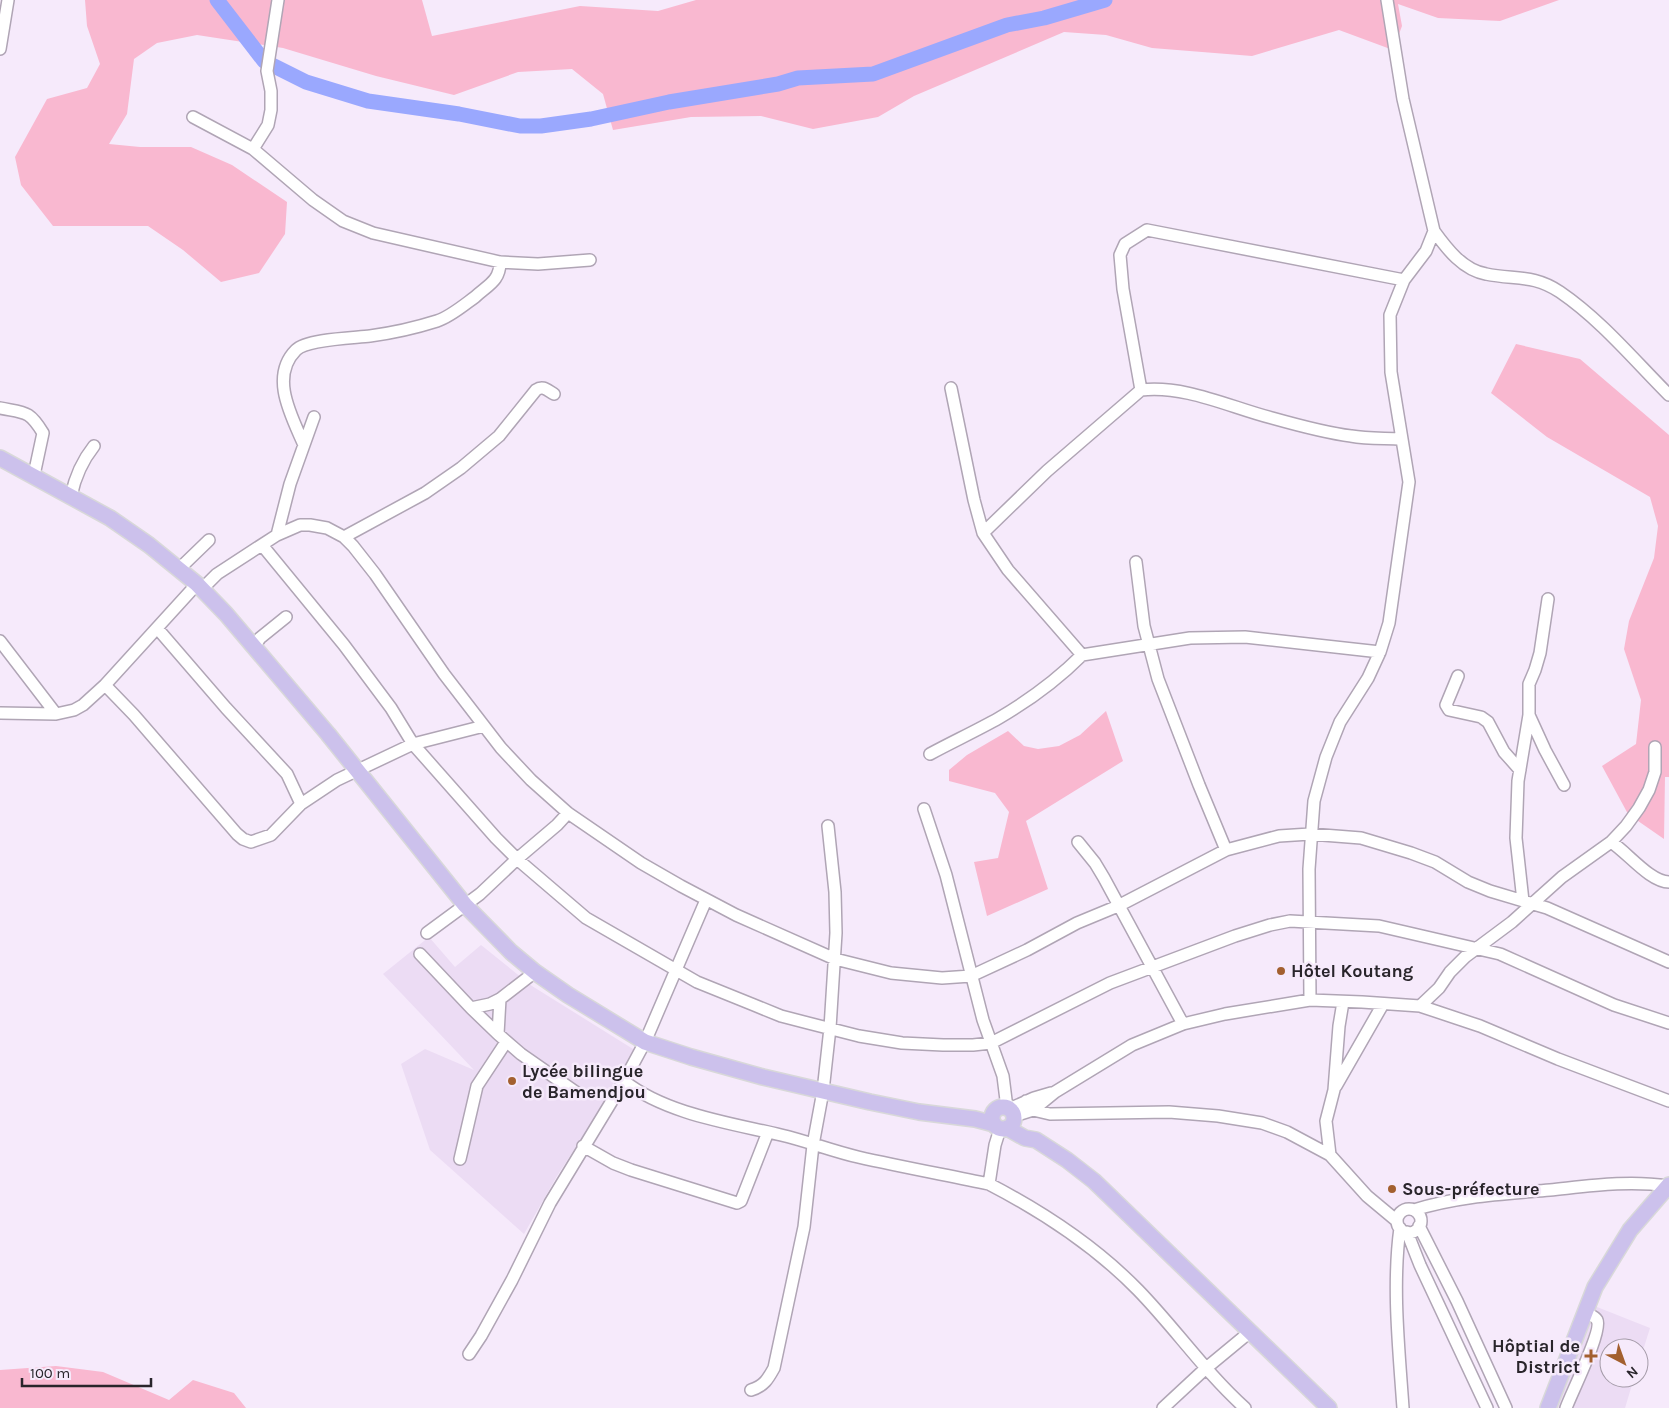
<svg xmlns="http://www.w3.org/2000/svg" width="1669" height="1408" font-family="Karla,sans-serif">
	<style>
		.built { fill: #ecdcf4 }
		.green { fill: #f9b8d0 }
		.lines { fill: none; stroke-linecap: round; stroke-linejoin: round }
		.river { stroke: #9aa8fe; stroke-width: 15 }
		.minor-casing { stroke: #b0a5b5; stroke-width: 14 }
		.major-casing { stroke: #d8d8d9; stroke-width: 18 }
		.minor { stroke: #fff; stroke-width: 11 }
		.major { stroke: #ccc1ec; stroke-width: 15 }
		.poi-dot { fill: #a3602f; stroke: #f6eafb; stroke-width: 2 }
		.labels { text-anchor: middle; stroke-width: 5; stroke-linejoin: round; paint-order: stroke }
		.poi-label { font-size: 18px; font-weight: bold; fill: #29252b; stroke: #f6eafb; text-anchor: start }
	</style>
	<rect width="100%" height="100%" fill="#f6eafb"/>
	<path class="built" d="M 429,937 L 455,967 L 481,945 L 532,986 L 633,1049 L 633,1054 L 612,1091 L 557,1176 L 524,1234 L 430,1150 L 401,1064 L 425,1049 L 474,1070 L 383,974 Z
		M 1592,1305 L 1650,1328 L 1639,1363 L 1639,1348 L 1609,1348 L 1609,1378 L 1634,1378 L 1625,1408 L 1556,1408 Z"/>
	<path class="green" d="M 85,0 L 422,0 L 432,36 L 580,6 L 658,11 L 696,0 L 1559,0 L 1500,21 L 1438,18 L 1398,4 L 1402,26 L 1393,50 L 1339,30 L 1252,56 L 1152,48 L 1106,35 L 1064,32 L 914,96 L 878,117 L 813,129 L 761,116 L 691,117 L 613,130 L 603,94 L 572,69 L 518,72 L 454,95 L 376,76 L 283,48 L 197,35 L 157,43 L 134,59 L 127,114 L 109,144 L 140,147 L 191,147 L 232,165 L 287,202 L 285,234 L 259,273 L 221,282 L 183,250 L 148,226 L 53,226 L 21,185 L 15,157 L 47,99 L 87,88 L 100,64 L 87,26 Z
		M 1516,344 L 1580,359 L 1669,435 L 1669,777 L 1665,777 L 1664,839 L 1628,814 L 1602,766 L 1636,744 L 1641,700 L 1624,649 L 1629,621 L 1654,558 L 1658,526 L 1650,497 L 1547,437 L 1491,393 Z
		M 1106,711 L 1123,761 L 1026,821 L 1048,889 L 987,916 L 974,862 L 998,858 L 1009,812 L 995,793 L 949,781 L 949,770 L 967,755 L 1008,731 L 1024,746 L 1038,749 L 1059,746 L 1080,735 Z
		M 56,1366 L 103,1372 L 169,1400 L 193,1380 L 234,1393 L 246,1408 L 0,1408 L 0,1370 Z"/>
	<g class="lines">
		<path class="river" d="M 217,0 L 264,61 L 306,82 L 368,101 L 459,114 L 520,126 L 541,126 L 591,119 L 669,102 L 778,84 L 798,78 L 873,74 L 1007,25 L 1044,18 L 1105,0"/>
		<defs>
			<path id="minor" d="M 1387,0 L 1403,99 L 1434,231 C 1447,249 1463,270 1486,274 C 1515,280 1533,274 1560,292 C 1601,320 1634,360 1669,395
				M 0,49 L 8,0
				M 193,117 L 253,149 L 313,200 L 343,221 L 373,233 L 500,262 L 538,264 L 590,260
				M 253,149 L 268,125 L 271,110 L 271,91 L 267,71 L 278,0
				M 951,388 L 974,500 L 983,533 L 1008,570 L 1082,655 L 1190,638 L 1245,637 L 1380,652
				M 1141,390 L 1123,289 L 1120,255 L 1125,244 L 1147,230 L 1404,280
				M 0,408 C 25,413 29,410 43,433 L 34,475
				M 304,445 C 292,417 269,377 296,350 C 307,339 353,338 370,336 C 392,333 415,328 437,321 C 450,317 464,305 475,297 C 488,285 500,281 500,262
				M 71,496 C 75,477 82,461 94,446
				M 983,533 L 1047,471 L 1141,390 C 1186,385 1229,407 1272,418 C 1297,425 1326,433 1351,436 C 1367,439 1385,438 1401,439
				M 277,535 L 300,525 L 310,525 L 327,528 L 344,537 L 353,546 L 375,574 L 444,674 L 501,748 L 531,780 L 568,813 L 641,863 L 681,886 L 736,915 L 835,959 L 891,973 L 942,978 L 971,976 L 1027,950 L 1077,923 L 1118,906 L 1226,850 L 1279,836 L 1310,834 L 1361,838 L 1411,853 L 1435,862 L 1468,882 L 1490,891 L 1547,908 L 1669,962
				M 344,537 L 425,493 L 461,468 L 499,436 L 536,390 C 543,385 547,390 554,394
				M 262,545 L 344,645 L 391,708 L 413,744 L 496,838 L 517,859 L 557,825 L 568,813
				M 1136,562 L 1144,626 L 1158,679 L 1199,785 L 1226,850
				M 179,569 L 209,540
				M 202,589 L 217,574 L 277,535 L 290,484 L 314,417
				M 157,628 L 226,708 L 287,774 L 301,804
				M 0,641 L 56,714
				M 254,647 L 260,638 L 286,617
				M 1458,676 L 1446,705 L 1449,710 L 1481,717 L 1488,722 L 1504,752 L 1520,770
				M 105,685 L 134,715 L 237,834 L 243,839 L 251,842 L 271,835 L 301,804 L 337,780 L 413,744 L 484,726
				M 0,713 L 56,714 L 74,710 L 83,705 L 105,685 L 197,584
				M 1529,715 L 1545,750 L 1564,785
				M 930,754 C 952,742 976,731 999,718 C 1028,701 1058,679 1082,655
				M 924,809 L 946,875 L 983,1020 L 1003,1076 L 1007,1108
				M 1078,842 L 1095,863 L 1104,878 L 1183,1024
				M 1611,842 C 1627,852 1650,882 1669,882
				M 1523,901 L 1516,838 L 1518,781 L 1529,715 L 1529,684 L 1535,670 L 1540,653 L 1548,599
				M 427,933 L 480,894 L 517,859 L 586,918 L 697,982 L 754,1005 L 781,1016 L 808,1023 L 859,1036 L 902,1043 L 943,1045 L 973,1045 L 991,1043 L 1110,983 L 1235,936 L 1270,925 L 1290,921 L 1379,926 L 1500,954 L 1614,1005 L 1669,1023
				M 420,954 L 471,1008 L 490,1004 L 500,999 L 535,972
				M 500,999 L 498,1034 L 521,1054 L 577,1093
				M 1310,1000 L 1309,869 L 1314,801 L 1326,757 L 1340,722 L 1368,678 L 1380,652 L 1389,623 L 1409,482 L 1391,372 L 1390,315 L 1404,280 L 1426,251 L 1434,231
				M 1420,1006 L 1439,988 L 1450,972 L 1465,957 L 1512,922 L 1562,877 L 1611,842 L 1626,826 L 1639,808 L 1649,790 L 1655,772 L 1655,747
				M 471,1008 L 498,1034
				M 624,1081 C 666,1114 730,1123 781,1135 C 807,1141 832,1151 858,1157 C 902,1167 946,1175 989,1184 C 1043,1212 1095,1246 1138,1290 C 1175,1328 1205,1372 1245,1408
				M 1336,1086 L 1383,1004
				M 1026,1101 L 1033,1110 L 1050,1114 L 1169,1112 L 1218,1116 L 1262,1123 L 1287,1132 L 1330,1155 L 1367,1196 L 1397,1221
				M 1009,1109 L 1034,1098 L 1051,1093
				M 1014,1116 L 1033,1110 L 1055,1092 L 1132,1045 L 1183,1024 L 1225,1014 L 1310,1000 L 1362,1002 L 1420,1006 L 1480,1026 L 1558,1059 L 1669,1101
				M 583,1146 L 613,1163 L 631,1170 L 737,1203 L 741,1201 L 768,1132
				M 1330,1155 L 1326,1121 L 1334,1090 L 1339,1026 L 1343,1002
				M 460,1159 L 477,1086 L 506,1042
				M 989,1184 L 995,1145 L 1000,1129
				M1397 1221a12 12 0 1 1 24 0a12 12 0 1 1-24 0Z
				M 1414,1210 C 1458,1196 1504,1194 1550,1190 C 1589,1186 1628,1180 1668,1186
				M 1419,1226 L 1457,1301 L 1506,1408
				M 1400,1228 C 1392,1286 1399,1350 1403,1408
				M 1407,1232 L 1420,1265 L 1487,1408
				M 469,1354 L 481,1336 L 512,1280 L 550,1203 L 624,1081 L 645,1042 L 706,900
				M 751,1390 C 764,1386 768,1379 774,1368 L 804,1227 L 813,1145 L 823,1091 L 830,1028 L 836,933 L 835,892 L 828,826
				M 1163,1408 L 1205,1369 L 1251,1331
				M 1566,1408 C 1571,1394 1603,1330 1597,1320 C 1595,1316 1588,1314 1584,1312"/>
			<path id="major" d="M 0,458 L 110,518 L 149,545 L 197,584 L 226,614 L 328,734 L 465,905 L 511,952 L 535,972 L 568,995 L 645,1042 L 691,1057 L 763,1077 L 870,1102 L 919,1112 L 975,1119 L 994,1124
				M992 1118a11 11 0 1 1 22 0a11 11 0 1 1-22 0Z
				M 1007,1128 L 1025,1138 L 1036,1140 L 1067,1160 L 1094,1181 L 1329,1408
				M 1548,1408 L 1595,1287 L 1630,1230 L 1669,1185"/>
		</defs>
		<use href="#minor" class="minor-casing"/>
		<use href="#major" class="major-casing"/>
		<use href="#minor" class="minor"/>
		<use href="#major" class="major"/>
	</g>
	<g class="poi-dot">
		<circle cx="1281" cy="971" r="5"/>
		<circle cx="512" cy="1081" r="5"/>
		<circle cx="1392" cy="1189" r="5"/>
		<path d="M1588.5 1348.5h5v5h5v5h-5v5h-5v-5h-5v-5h5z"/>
	</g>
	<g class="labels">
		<g class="poi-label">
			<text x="1291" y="977">Hôtel Koutang</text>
			<text x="522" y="1077">Lycée bilingue<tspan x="522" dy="21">de Bamendjou</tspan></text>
			<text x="1402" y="1195">Sous-préfecture</text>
			<text x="1580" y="1352" text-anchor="end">Hôptial de<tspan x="1580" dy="21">District</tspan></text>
		</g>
	</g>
	<g transform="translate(1624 1363) rotate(139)"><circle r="24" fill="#f6eafb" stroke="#a49ba8"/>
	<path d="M0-4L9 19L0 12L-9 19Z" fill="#a3602f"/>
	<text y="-8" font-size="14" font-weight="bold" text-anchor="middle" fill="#29252b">N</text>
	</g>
	<path d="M22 1378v8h129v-8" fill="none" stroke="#29252b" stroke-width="2.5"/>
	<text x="30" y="1378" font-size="15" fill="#29252b" stroke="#f6eafb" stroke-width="4" paint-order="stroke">100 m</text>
</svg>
